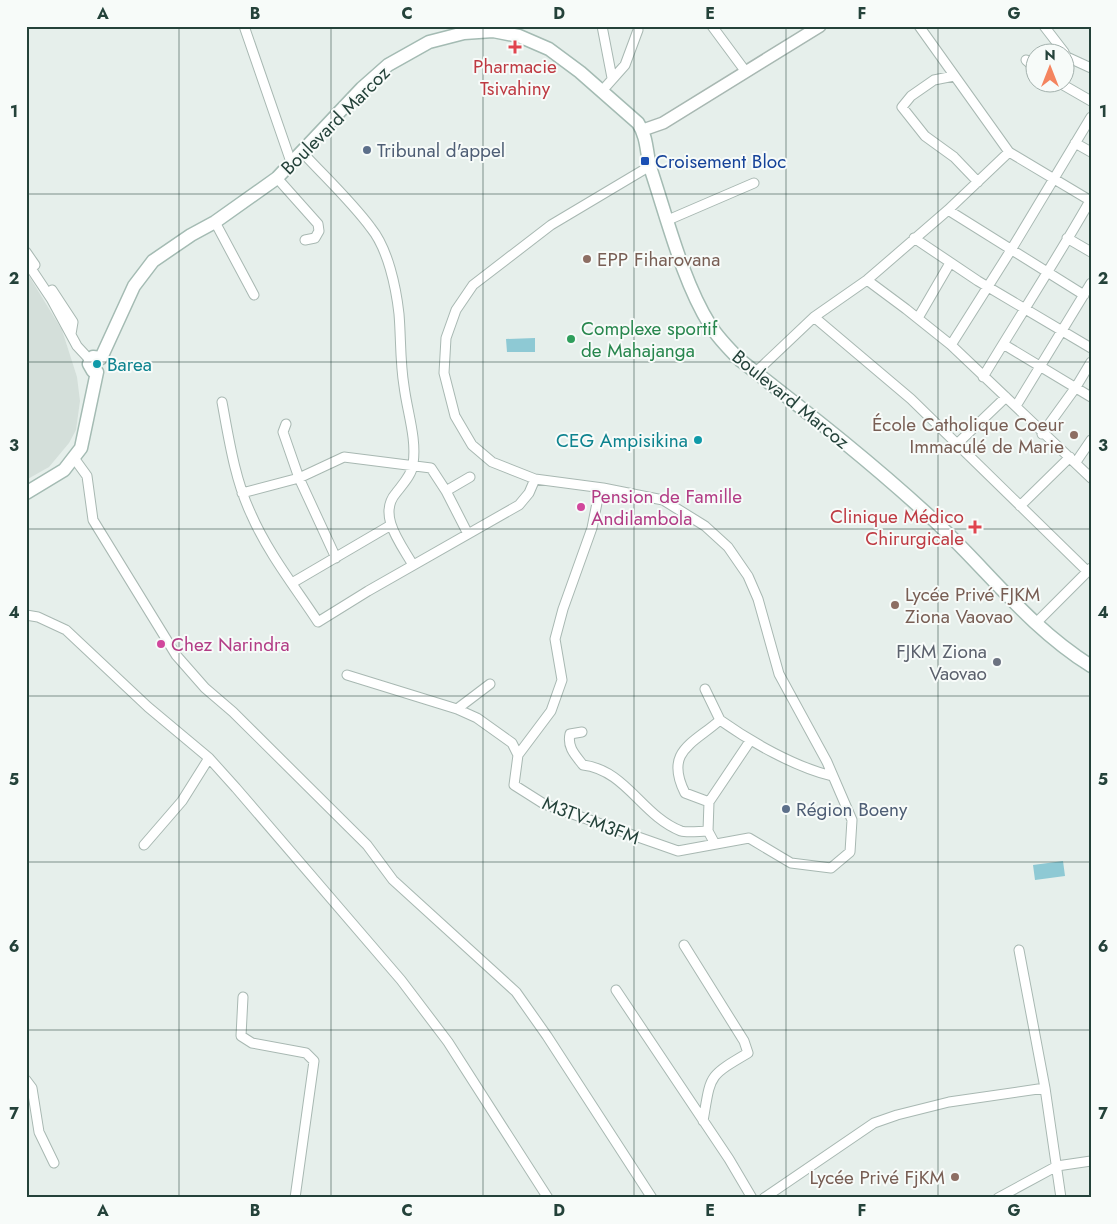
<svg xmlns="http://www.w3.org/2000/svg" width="1117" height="1224" font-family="Jost,sans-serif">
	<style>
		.built { fill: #d4dfda }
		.water { fill: #8ec9d4 }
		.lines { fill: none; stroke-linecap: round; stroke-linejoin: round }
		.minor-casing { stroke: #a8b8b2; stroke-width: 11 }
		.tertiary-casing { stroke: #a8b8b2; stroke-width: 14 }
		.secondary-casing { stroke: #a4bbb3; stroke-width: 15 }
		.minor { stroke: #fff; stroke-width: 9 }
		.tertiary { stroke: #fff; stroke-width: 11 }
		.secondary { stroke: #fff; stroke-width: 12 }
		.grid { fill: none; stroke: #24423a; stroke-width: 1; stroke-opacity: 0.55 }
		.health-dot { fill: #e0444e; stroke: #f7fbf9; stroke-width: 2 }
		.service-dot { fill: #5c6f8a; stroke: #f7fbf9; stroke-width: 2 }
		.transit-dot { fill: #1a4fb4; stroke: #f7fbf9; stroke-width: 2 }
		.education-dot { fill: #8d6e63; stroke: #f7fbf9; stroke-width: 2 }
		.leisure-dot { fill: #2e9e5b; stroke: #f7fbf9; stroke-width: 2 }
		.culture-dot { fill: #0f9aa8; stroke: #f7fbf9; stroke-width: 2 }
		.hotel-dot { fill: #d1479c; stroke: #f7fbf9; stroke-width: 2 }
		.worship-dot { fill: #6b7280; stroke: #f7fbf9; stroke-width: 2 }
		.labels { text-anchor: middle; stroke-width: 4; stroke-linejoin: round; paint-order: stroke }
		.health-label { font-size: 19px; fill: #be3a42; stroke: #f7fbf9 }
		.street-label { font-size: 19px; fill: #24423a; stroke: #f7fbf9 }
		.service-label { font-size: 19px; fill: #4e5e75; stroke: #f7fbf9; text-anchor: start }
		.transit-label { font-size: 19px; fill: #164399; stroke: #f7fbf9; text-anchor: start }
		.education-label { font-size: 19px; fill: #785e54; stroke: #f7fbf9; text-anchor: start }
		.leisure-label { font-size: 19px; fill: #27864d; stroke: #f7fbf9; text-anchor: start }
		.culture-label { font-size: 19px; fill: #0d838f; stroke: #f7fbf9; text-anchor: start }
		.hotel-label { font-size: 19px; fill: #b23c85; stroke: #f7fbf9; text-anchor: start }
		.worship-label { font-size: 19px; fill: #5b616d; stroke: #f7fbf9; text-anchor: end }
		.neatline { fill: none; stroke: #24423a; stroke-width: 2 }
		.grid-label { font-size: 16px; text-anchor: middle; font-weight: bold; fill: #24423a }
	</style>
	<rect width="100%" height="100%" fill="#e6efeb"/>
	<path class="built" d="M 26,271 L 62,330 L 77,377 L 80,401 L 76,430 L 69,443 L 49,467 L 26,480 Z"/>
	<path class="water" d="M 535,338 L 535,352 L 507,352 L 506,339 Z
		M 1063,861 L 1065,876 L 1035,880 L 1033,865 Z"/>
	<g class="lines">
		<defs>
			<path id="minor" d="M 244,26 L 291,162
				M 602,26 L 612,78
				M 712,26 L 746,72
				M 919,26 L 1009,152 L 1091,201
				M 1044,26 L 1064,52
				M 1064,53 L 1067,57 L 1091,68
				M 1026,60 L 1034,67
				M 954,76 L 934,80 L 911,96 L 902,107 L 925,136 L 954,157 L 978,182
				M 1058,82 L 1091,101
				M 601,92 L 625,65 L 638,30
				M 1075,143 L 1091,152
				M 302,152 C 325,177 351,201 371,228 C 388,249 396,287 399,314 C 401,338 400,362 404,386 C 407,411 417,439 413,464 C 412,475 402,485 396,493 C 377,515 401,544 413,565
				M 277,178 L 318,224 L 319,231 L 315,238 L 305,240
				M 948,210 L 1084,295
				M 668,220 L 754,183
				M 215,222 L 254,295
				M 914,238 L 978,281 L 1091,348
				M 1067,238 L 1091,252
				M 26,252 L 35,265
				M 26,261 L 52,300 L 77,346 L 90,360
				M 867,280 L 906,309 L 951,345 L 1091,478
				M 52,290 L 73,322 L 71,334
				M 814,317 L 911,399 L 1087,571
				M 918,318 L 950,263
				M 1003,344 L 1091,397
				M 951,345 L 1011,250 L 1091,117
				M 756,372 L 814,317 L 867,280 L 948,210 L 1009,152
				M 983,377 C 1019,317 1057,259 1091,199
				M 222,402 C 229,440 235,480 251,514 C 268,553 295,587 318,622 L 368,591 L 519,505 L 529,493 L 535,479
				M 1016,406 L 1091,283
				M 286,424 L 283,432 L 299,478 L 336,558
				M 1042,434 L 1076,387 L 1091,362
				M 958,443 L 1006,397
				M 74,458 L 87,476 L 93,520 L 176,655 L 205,688 L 233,712 L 367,845 L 393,880 L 516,992 L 547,1036 L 652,1198
				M 1076,462 L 1091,440
				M 446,491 L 470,477
				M 242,493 L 299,478 L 344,457 L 431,468 L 446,491 L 468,534
				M 1020,506 L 1070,457
				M 292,583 L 391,525
				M 26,615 L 38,617 L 66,630 L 148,707 L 209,758 L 236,788 L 401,980 L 448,1042 L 548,1198
				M 1035,624 L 1091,568
				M 347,675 L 457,709 L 477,718 L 512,743 L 518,755 L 514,785 L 544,804 L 678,851 L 749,838 L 791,863 L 831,868 L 850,852 L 852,820 L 827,762 L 779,674 L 758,599 L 748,576 L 728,547 L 705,526 L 663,500 L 603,488 L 535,479 L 492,462 L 472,445 L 455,416 L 444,373 L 446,338 L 456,310 L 473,285 L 551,225 L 650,166
				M 705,689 L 720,720 C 693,744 664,751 685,793 L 709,802 L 708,831 L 715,844
				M 457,709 L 490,684
				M 720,720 C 751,742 795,767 832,776
				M 582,732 L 570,734 C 567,747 575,755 583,765 C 626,770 642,816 681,831 C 688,833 700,831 708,831
				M 518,755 L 551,711 L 562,680 L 555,639 L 563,609 L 592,528 L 600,488
				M 709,802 L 750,741
				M 144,845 L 182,801 L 209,758
				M 684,945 L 744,1041 L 748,1053 C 707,1077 711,1075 703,1121
				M 1019,950 L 1045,1088 L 1061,1198
				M 616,990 L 729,1159 L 752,1198
				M 243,997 L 241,1036 L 252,1043 L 306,1053 L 314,1061 L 295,1198
				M 26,1080 L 32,1088 L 39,1132 L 54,1163
				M 764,1198 L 874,1123 L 897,1115 L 949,1102 L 1045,1088
				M 998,1198 L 1057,1166 L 1091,1161"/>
			<path id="tertiary" d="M 643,130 L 663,123 L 820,26"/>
			<path id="secondary" d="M 101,358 L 134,286 L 153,261 L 191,235 L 215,222 L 277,178 L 362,88 L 388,65 L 429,42 L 464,33 L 493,31 L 519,36 L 549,49 L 580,72 L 638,123 C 648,138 646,154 651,170 C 667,218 683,282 710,325 C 718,338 729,349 740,360 C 808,413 875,465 938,524 C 990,573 1029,627 1091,666
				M 97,372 L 93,371 L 89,364 L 93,357 L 101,358
				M 26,493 L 64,470 L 81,448 L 97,372"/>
		</defs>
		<use href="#minor" class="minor-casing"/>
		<use href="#tertiary" class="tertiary-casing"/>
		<use href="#secondary" class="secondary-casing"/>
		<use href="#minor" class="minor"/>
		<use href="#tertiary" class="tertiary"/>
		<use href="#secondary" class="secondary"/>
	</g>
	<path class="grid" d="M 179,26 L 179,1198M 331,26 L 331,1198M 483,26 L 483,1198M 634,26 L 634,1198M 786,26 L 786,1198M 938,26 L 938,1198M 26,194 L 1091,194M 26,362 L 1091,362M 26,529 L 1091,529M 26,696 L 1091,696M 26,862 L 1091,862M 26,1030 L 1091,1030"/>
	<g class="health-dot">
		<path d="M512.5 39.5h5v5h5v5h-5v5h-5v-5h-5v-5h5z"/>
		<path d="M972.5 519.5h5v5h5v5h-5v5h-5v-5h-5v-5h5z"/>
	</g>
	<g class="service-dot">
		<circle cx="367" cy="150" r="5"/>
		<circle cx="786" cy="809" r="5"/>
	</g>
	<rect class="transit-dot" x="640" y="156" width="10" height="10" rx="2.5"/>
	<g class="education-dot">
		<circle cx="587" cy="259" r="5"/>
		<circle cx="1074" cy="435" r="5"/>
		<circle cx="895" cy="605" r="5"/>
		<circle cx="955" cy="1177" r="5"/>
	</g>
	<circle class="leisure-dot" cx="571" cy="339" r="5"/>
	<g class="culture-dot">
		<circle cx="97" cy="364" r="5"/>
		<circle cx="698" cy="440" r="5"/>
	</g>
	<g class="hotel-dot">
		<circle cx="581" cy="507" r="5"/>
		<circle cx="161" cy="644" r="5"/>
	</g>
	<circle class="worship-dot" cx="997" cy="662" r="5"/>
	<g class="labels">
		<g class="health-label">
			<text x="515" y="73">Pharmacie<tspan x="515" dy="22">Tsivahiny</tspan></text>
			<text x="964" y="523" text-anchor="end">Clinique Médico<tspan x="964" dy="22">Chirurgicale</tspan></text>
		</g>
		<g class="street-label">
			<text transform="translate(335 120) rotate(-45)" y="7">Boulevard Marcoz</text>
			<text transform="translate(791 399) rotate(39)" y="7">Boulevard Marcoz</text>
			<text transform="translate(591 820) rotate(21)" y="7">M3TV-M3FM</text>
		</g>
		<g class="service-label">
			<text x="377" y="157">Tribunal d'appel</text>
			<text x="796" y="816">Région Boeny</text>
		</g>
		<g class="transit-label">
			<text x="655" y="168">Croisement Bloc</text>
		</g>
		<g class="education-label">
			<text x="597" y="266">EPP Fiharovana</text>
			<text x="1064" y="431" text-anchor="end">École Catholique Coeur<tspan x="1064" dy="22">Immaculé de Marie</tspan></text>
			<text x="905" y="601">Lycée Privé FJKM<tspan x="905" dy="22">Ziona Vaovao</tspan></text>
			<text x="945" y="1184" text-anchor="end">Lycée Privé FjKM</text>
		</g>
		<g class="leisure-label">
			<text x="581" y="335">Complexe sportif<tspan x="581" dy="22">de Mahajanga</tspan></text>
		</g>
		<g class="culture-label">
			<text x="107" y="371">Barea</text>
			<text x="688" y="447" text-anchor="end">CEG Ampisikina</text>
		</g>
		<g class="hotel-label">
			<text x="591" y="503">Pension de Famille<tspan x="591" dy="22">Andilambola</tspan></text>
			<text x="171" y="651">Chez Narindra</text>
		</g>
		<g class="worship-label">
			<text x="987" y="658">FJKM Ziona<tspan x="987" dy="22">Vaovao</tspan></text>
		</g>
	</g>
	<rect width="1117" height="1224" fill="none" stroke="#f7fbf9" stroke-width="55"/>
	<g transform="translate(1050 68)"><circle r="24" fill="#f7fbf9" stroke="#a3b1ad"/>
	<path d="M0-4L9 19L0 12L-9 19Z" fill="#f4845f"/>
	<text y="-8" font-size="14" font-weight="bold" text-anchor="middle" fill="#24423a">N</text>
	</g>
	<rect x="28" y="28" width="1062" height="1168" class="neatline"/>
	<g class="grid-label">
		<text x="103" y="19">A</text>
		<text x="255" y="19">B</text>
		<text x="407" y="19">C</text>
		<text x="559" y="19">D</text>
		<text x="710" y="19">E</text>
		<text x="862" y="19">F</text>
		<text x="1014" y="19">G</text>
		<text x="14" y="117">1</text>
		<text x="1103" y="117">1</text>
		<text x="14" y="284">2</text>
		<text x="1103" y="284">2</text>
		<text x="14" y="451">3</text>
		<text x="1103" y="451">3</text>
		<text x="14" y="618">4</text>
		<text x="1103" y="618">4</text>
		<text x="14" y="785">5</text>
		<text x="1103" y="785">5</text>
		<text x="14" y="952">6</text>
		<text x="1103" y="952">6</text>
		<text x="14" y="1119">7</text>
		<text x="1103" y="1119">7</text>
		<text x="103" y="1216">A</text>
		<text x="255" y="1216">B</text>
		<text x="407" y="1216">C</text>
		<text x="559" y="1216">D</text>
		<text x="710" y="1216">E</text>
		<text x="862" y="1216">F</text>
		<text x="1014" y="1216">G</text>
	</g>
</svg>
